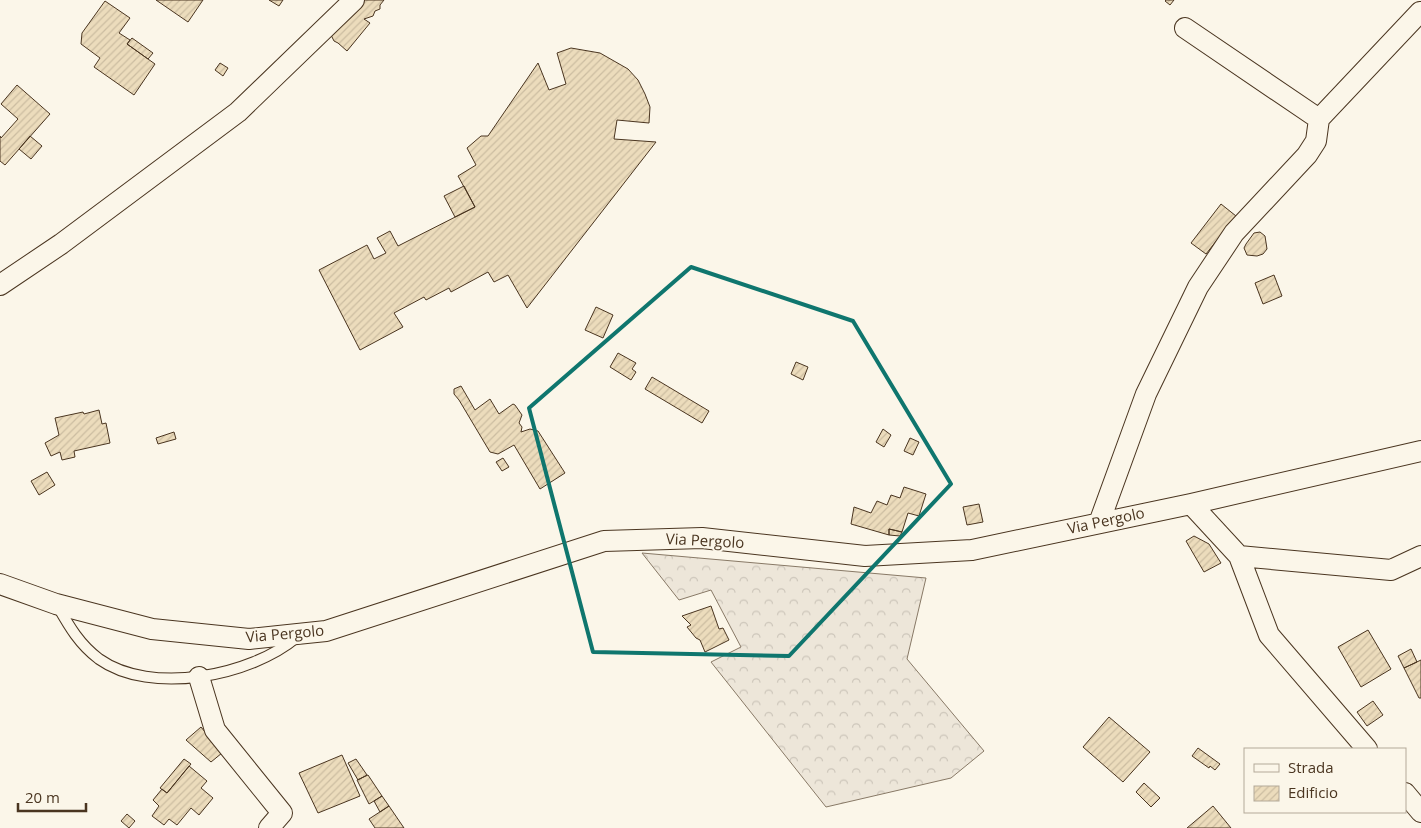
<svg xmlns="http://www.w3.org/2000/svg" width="1421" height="828" font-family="'Open Sans',sans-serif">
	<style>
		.forest { fill: url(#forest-crowns); stroke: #887966 }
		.building { fill: url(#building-hatch); stroke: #4a3520 }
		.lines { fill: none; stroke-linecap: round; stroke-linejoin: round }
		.lane-casing { stroke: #4a3520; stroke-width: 12 }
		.street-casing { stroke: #4a3520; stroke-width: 22 }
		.lane { stroke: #fbf6e9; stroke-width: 10 }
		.street { stroke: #fbf6e9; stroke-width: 20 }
		.marked { fill: none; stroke: #0f766e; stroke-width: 4; stroke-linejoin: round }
		.labels { text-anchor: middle; stroke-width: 4; stroke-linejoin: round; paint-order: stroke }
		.street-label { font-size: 15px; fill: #4a3520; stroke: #fbf6e9 }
	</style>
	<defs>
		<pattern id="forest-crowns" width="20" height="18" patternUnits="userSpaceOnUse" patternTransform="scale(1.25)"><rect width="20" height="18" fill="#ede6d9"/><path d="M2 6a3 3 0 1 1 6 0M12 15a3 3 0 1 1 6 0" fill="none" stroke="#cdc6ba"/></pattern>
		<pattern id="building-hatch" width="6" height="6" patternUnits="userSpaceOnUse" patternTransform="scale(1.25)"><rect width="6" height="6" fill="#ecdcbc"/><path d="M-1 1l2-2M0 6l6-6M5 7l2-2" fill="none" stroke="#ccbda1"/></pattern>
	</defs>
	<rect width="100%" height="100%" fill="#fbf6e9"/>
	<path class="forest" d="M 642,553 L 926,578 L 907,659 L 984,751 L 951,778 L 826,807 L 711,662 L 741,647 L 711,590 L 679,600 Z"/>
	<path class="building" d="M 156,0 L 203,0 L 188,22 Z
		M 269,0 L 283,0 L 279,6 Z
		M 360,0 L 384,0 L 380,5 L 380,9 L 375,11 L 373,16 L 364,19 L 370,23 L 347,51 L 338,43 L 334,41 L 331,35 Z
		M 1166,0 L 1174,0 L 1170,5 L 1165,1 Z
		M 105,1 L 130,18 L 119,33 L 130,40 L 127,44 L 155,64 L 134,95 L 94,67 L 100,58 L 81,44 L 82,33 Z
		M 132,38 L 153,53 L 148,59 L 127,44 Z
		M 571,48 L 600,53 L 628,69 L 638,80 L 645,94 L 650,107 L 649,123 L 617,120 L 614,139 L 656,142 L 527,308 L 508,275 L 494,282 L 488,272 L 451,292 L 449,288 L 426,300 L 424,297 L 394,313 L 403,327 L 360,350 L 319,270 L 367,245 L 374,259 L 386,253 L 377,238 L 390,231 L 398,246 L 475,207 L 458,176 L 476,165 L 467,148 L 481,136 L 488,136 L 538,63 L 549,90 L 566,84 L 557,53 Z
		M 220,63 L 228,68 L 223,76 L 215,70 Z
		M 17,85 L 50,114 L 5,165 L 0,161 L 0,136 L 1,138 L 18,119 L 1,104 Z
		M 30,136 L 42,146 L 31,159 L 19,149 Z
		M 464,186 L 475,207 L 455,217 L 444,196 Z
		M 1221,204 L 1236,216 L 1206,254 L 1191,243 Z
		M 1260,232 L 1265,236 L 1267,249 L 1263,254 L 1257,256 L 1247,255 L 1244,248 L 1246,244 L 1254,233 Z
		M 1274,275 L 1282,296 L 1263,304 L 1255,283 Z
		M 596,307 L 613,315 L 603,338 L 585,330 Z
		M 618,353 L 636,363 L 632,369 L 636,372 L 631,380 L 610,367 Z
		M 796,362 L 808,367 L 803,380 L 791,374 Z
		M 652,377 L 709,411 L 702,423 L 645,389 Z
		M 461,386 L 475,410 L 490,399 L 499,414 L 513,404 L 515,405 L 522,415 L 519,423 L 522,427 L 521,432 L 530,429 L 538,431 L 565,473 L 540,489 L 514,445 L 498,454 L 490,452 L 459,400 L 454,394 L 454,389 Z
		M 99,410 L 102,424 L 106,423 L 110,443 L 74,451 L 75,457 L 62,460 L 60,452 L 51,456 L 45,443 L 59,435 L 55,418 L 83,412 L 84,414 Z
		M 883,429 L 891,435 L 884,447 L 876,442 Z
		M 174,432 L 176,439 L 158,444 L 156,438 Z
		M 910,438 L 919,442 L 913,455 L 904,451 Z
		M 503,458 L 509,467 L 502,471 L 496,462 Z
		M 47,472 L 55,485 L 39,495 L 31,481 Z
		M 904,487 L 926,494 L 919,516 L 908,513 L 902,532 L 889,529 L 889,535 L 851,524 L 854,507 L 871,513 L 877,501 L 887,505 L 891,495 L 900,498 Z
		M 979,504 L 983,522 L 967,525 L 963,507 Z
		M 889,529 L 902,532 L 900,536 L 889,535 Z
		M 1194,536 L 1209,544 L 1221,563 L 1204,572 L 1186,541 Z
		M 711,606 L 719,629 L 723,628 L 729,640 L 705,652 L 700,640 L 696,638 L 687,627 L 691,625 L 682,616 Z
		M 1368,630 L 1391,669 L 1361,687 L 1338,647 Z
		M 1411,649 L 1417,662 L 1404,668 L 1398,656 Z
		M 1421,660 L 1421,698 L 1419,698 L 1404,668 Z
		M 1373,701 L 1383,715 L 1367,726 L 1357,712 Z
		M 1109,717 L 1150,752 L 1123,782 L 1083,747 Z
		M 201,727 L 222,753 L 211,762 L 186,740 Z
		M 1198,748 L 1220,764 L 1215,770 L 1210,766 L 1209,768 L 1192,756 Z
		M 342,755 L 360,796 L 318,813 L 299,773 Z
		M 184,759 L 191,764 L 167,793 L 160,788 Z
		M 356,759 L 367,775 L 358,780 L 348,763 Z
		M 189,766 L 207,781 L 201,788 L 213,798 L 199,815 L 191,808 L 177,825 L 169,819 L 164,825 L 152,816 L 159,806 L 153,800 L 162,789 L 167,793 Z
		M 368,775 L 382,796 L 369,804 L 357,780 Z
		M 1144,783 L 1160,798 L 1151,807 L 1136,792 Z
		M 382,796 L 389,806 L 380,812 L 374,801 Z
		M 389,806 L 404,828 L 375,828 L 369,819 Z
		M 1213,806 L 1231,828 L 1187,828 Z
		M 127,814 L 135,821 L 129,828 L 121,821 Z"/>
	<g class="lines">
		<defs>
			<path id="lane" d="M 57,605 C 69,626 79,644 99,659 C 151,696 251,676 297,637"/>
			<path id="street" d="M 1185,28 L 1319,119
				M 0,285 L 61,244 L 238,112 L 354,0
				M 1191,504 L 1239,556 L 1269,635 L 1367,749
				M 1099,523 L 1146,394 L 1198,287 L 1234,233 L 1307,155 L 1316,141 L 1319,119 L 1420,12
				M 1239,556 L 1391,570 L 1421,556
				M 0,584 L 56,604 L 152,629 L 249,639 L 326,631 L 604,541 L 702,538 L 865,556 L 972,550 L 1191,504 L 1421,451
				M 199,677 L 215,730 L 282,813 L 269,828
				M 1405,793 L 1421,812"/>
		</defs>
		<use href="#lane" class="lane-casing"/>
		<use href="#street" class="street-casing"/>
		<use href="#lane" class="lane"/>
		<use href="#street" class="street"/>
	</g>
	<path class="marked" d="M 691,267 L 853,321 L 951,484 L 789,656 L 593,652 L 529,408 Z"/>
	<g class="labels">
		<g class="street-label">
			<text transform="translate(1106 521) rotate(-12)" y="5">Via Pergolo</text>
			<text transform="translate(705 541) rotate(3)" y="5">Via Pergolo</text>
			<text transform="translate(285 634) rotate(-5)" y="5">Via Pergolo</text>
		</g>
	</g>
	<rect x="1244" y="748" width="162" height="65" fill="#fbf6e9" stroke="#b4a999"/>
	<rect x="1254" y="764" width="25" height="8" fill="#fbf6e9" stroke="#b4a999"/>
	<text x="1288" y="773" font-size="15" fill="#4a3520">Strada</text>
	<rect x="1254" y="786" width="25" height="15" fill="url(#building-hatch)" stroke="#b4a999"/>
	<text x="1288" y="798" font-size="15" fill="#4a3520">Edificio</text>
	<path d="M18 803v8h68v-8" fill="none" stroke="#4a3520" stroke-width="2.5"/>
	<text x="25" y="803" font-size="15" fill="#4a3520" stroke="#fbf6e9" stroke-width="4" paint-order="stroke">20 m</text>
</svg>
